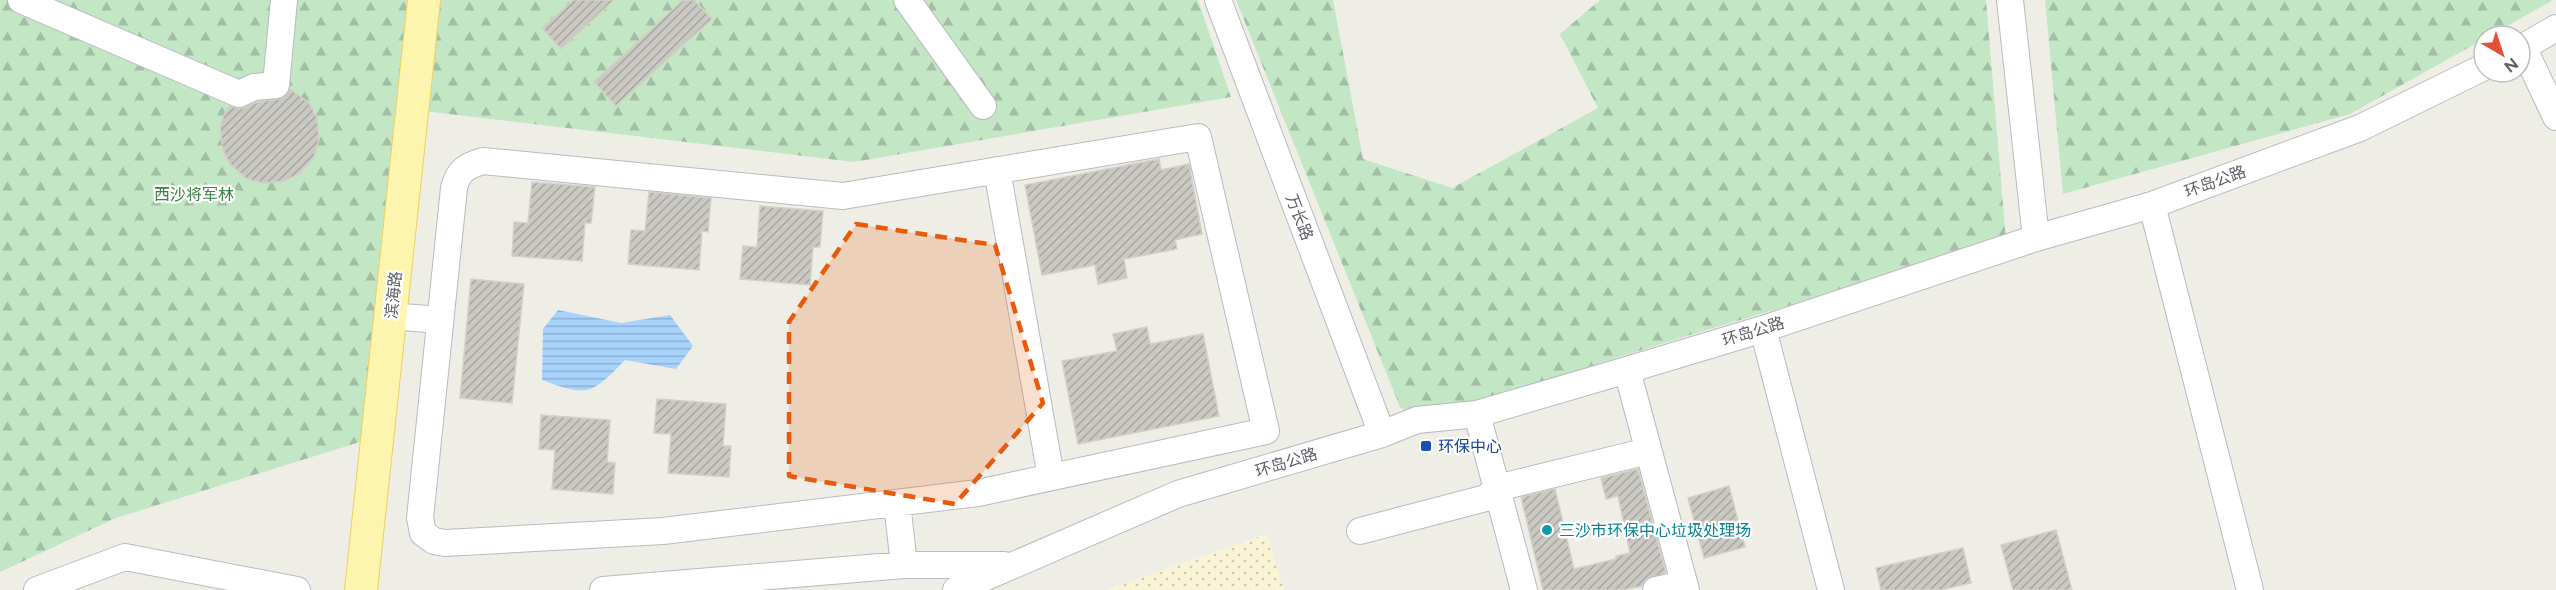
<svg xmlns="http://www.w3.org/2000/svg" width="2556" height="590" font-family="Figtree,'Noto Sans SC',sans-serif">
	<style>
		.forest { fill: url(#forest-firs) }
		.sand { fill: url(#sand-dots) }
		.water { fill: url(#water-rules) }
		.building { fill: url(#building-hatch); stroke: #d4d0c4; stroke-width: 1.5 }
		.lines { fill: none; stroke-linecap: round; stroke-linejoin: round }
		.minor-casing { stroke: #b8babf; stroke-width: 28 }
		.major-casing { stroke: #eecf60; stroke-width: 34 }
		.minor { stroke: #fff; stroke-width: 26 }
		.major { stroke: #fdf5ad; stroke-width: 32 }
		.marked { fill: #e8590c; fill-opacity: 0.2; stroke: #e8590c; stroke-width: 4.5; stroke-dasharray: 12 8; stroke-linejoin: round }
		.transit-dot { fill: #1a4fb4; stroke: #fff; stroke-width: 2 }
		.culture-dot { fill: #0f9aa8; stroke: #fff; stroke-width: 2 }
		.labels { text-anchor: middle; stroke-width: 4.5; stroke-linejoin: round; paint-order: stroke }
		.street-label { font-size: 16px; fill: #5d6066; stroke: #fff }
		.park-label { font-size: 16px; fill: #378340; stroke: #fff }
		.transit-label { font-size: 16px; fill: #164399; stroke: #fff; text-anchor: start }
		.culture-label { font-size: 16px; fill: #0d838f; stroke: #fff; text-anchor: start }
	</style>
	<defs>
		<pattern id="forest-firs" width="22" height="20" patternUnits="userSpaceOnUse" patternTransform="scale(1.5)"><rect width="22" height="20" fill="#c3e6c5"/><path d="M5 1l3.5 6h-7zM16 11l3.5 6h-7z" fill="#a2bea4"/></pattern>
		<pattern id="sand-dots" width="8" height="8" patternUnits="userSpaceOnUse" patternTransform="scale(1.5)"><rect width="8" height="8" fill="#faf4d6"/><path d="M2 2h.1M6 6h.1" fill="none" stroke="#cec9b1" stroke-width="1.8" stroke-linecap="round"/></pattern>
		<pattern id="water-rules" width="6" height="5" patternUnits="userSpaceOnUse" patternTransform="scale(1.5)"><rect width="6" height="5" fill="#a8d3fd"/><path d="M0 2.5h6" fill="none" stroke="#8cafd1"/></pattern>
		<pattern id="building-hatch" width="6" height="6" patternUnits="userSpaceOnUse" patternTransform="scale(1.5)"><rect width="6" height="6" fill="#cac8c3"/><path d="M-1 1l2-2M0 6l6-6M5 7l2-2" fill="none" stroke="#a7a6a2"/></pattern>
	</defs>
	<rect width="100%" height="100%" fill="#efeee6"/>
	<path class="forest" d="M 0,0 L 409,0 L 363,441 L 116,518 L 0,572 Z
		M 438,0 L 1198,0 L 1231,97 L 854,162 L 424,111 Z
		M 1236,0 L 1333,0 L 1363,159 L 1452,188 L 1598,108 L 1560,34 L 1600,0 L 1986,0 L 2006,241 L 1703,331 L 1417,420 L 1400,407 Z
		M 2045,0 L 2553,0 L 2489,36 L 2484,36 L 2484,39 L 2350,114 L 2063,194 Z"/>
	<path class="sand" d="M 1267,534 L 1284,590 L 1107,590 Z"/>
	<path class="water" d="M 558,310 L 621,323 L 670,315 L 693,346 L 676,369 L 625,360 C 591,395 588,397 542,380 L 543,329 Z"/>
	<path class="building" d="M 573,0 L 614,0 L 561,49 L 542,28 Z
		M 683,0 L 694,0 L 712,19 L 616,106 L 594,82 Z
		M 290,89 L 309,103 L 317,118 L 319,140 L 314,157 L 300,173 L 285,181 L 263,183 L 247,179 L 230,164 L 223,150 L 220,127 L 225,112 L 230,106 L 240,109 L 258,102 L 283,98 Z
		M 1159,159 L 1161,170 L 1189,164 L 1202,234 L 1175,240 L 1177,249 L 1124,259 L 1127,278 L 1098,284 L 1095,265 L 1042,275 L 1025,185 Z
		M 532,182 L 595,187 L 591,223 L 585,223 L 582,261 L 512,256 L 514,222 L 528,223 Z
		M 649,192 L 711,198 L 708,232 L 702,231 L 699,270 L 628,264 L 631,230 L 645,231 Z
		M 760,206 L 823,211 L 820,247 L 813,247 L 810,285 L 740,279 L 743,246 L 757,247 Z
		M 471,279 L 524,284 L 512,403 L 460,398 Z
		M 1147,327 L 1150,344 L 1203,334 L 1219,416 L 1078,444 L 1062,361 L 1117,351 L 1113,334 Z
		M 657,399 L 726,404 L 723,446 L 731,446 L 729,477 L 668,473 L 671,434 L 654,433 Z
		M 541,415 L 610,420 L 607,462 L 615,463 L 613,494 L 552,489 L 555,450 L 539,449 Z
		M 1638,469 L 1666,573 L 1646,579 L 1642,586 L 1622,590 L 1543,590 L 1521,497 L 1555,489 L 1574,569 L 1616,559 L 1616,556 L 1630,553 L 1618,496 L 1606,499 L 1601,478 Z
		M 1729,486 L 1745,547 L 1704,558 L 1688,498 Z
		M 2056,530 L 2072,590 L 2013,590 L 2001,545 Z
		M 1963,548 L 1971,583 L 1940,590 L 1881,590 L 1876,568 Z"/>
	<g class="lines">
		<defs>
			<path id="minor" d="M 21,0 L 239,94 L 254,87 L 276,85 L 284,0
				M 907,0 L 983,106
				M 1218,0 L 1382,434
				M 2010,0 L 2036,238
				M 2523,47 L 2556,117
				M 2520,49 L 2556,28
				M 1198,137 L 1266,431 L 978,493 L 663,531 L 445,543 L 434,541 L 423,533 L 420,518 L 454,188 C 458,171 466,166 483,161 L 843,196 Z
				M 997,170 L 1051,477
				M 2152,205 L 2250,590
				M 390,316 L 440,320
				M 1763,329 L 1831,590
				M 1627,370 L 1686,590
				M 1477,414 L 1524,590
				M 897,503 L 904,565
				M 1360,531 L 1486,498 L 1497,488 L 1648,451
				M 37,590 L 125,557 L 297,590
				M 603,590 L 904,565 L 1004,565
				M 956,590 L 1178,494 L 1382,434 L 1417,420 L 1477,414 L 1627,370 L 1763,329 L 2036,238 L 2152,205 L 2360,128 L 2484,67
				M 1656,590 L 1684,584"/>
			<path id="major" d="M 361,590 L 424,0"/>
		</defs>
		<use href="#minor" class="minor-casing"/>
		<use href="#major" class="major-casing"/>
		<use href="#minor" class="minor"/>
		<use href="#major" class="major"/>
	</g>
	<path class="marked" d="M 856,224 L 995,245 L 1043,403 L 955,504 L 789,476 L 789,322 Z"/>
	<rect class="transit-dot" x="1420" y="440" width="12" height="12" rx="3"/>
	<circle class="culture-dot" cx="1547" cy="530" r="6"/>
	<g class="labels">
		<g class="street-label">
			<text transform="translate(2215 181) rotate(-20)" y="6">环岛公路</text>
			<text transform="translate(1300 217) rotate(69)" y="6">万长路</text>
			<text transform="translate(393 295) rotate(-84)" y="6">滨海路</text>
			<text transform="translate(1753 331) rotate(-17)" y="6">环岛公路</text>
			<text transform="translate(1286 462) rotate(-17)" y="6">环岛公路</text>
		</g>
		<g class="park-label">
			<text x="194" y="200">西沙将军林</text>
		</g>
		<g class="transit-label">
			<text x="1438" y="452">环保中心</text>
		</g>
		<g class="culture-label">
			<text x="1559" y="536">三沙市环保中心垃圾处理场</text>
		</g>
	</g>
	<g transform="translate(2502 54) rotate(141)"><circle r="28" fill="#ffffff" stroke="#bebfc2" stroke-width="1.5"/>
	<path d="M0-4.5L10 22L0 15L-10 22Z" fill="#e54f36"/>
	<text y="-9" font-size="16" font-weight="bold" text-anchor="middle" fill="#5d6066">N</text>
	</g>
</svg>
